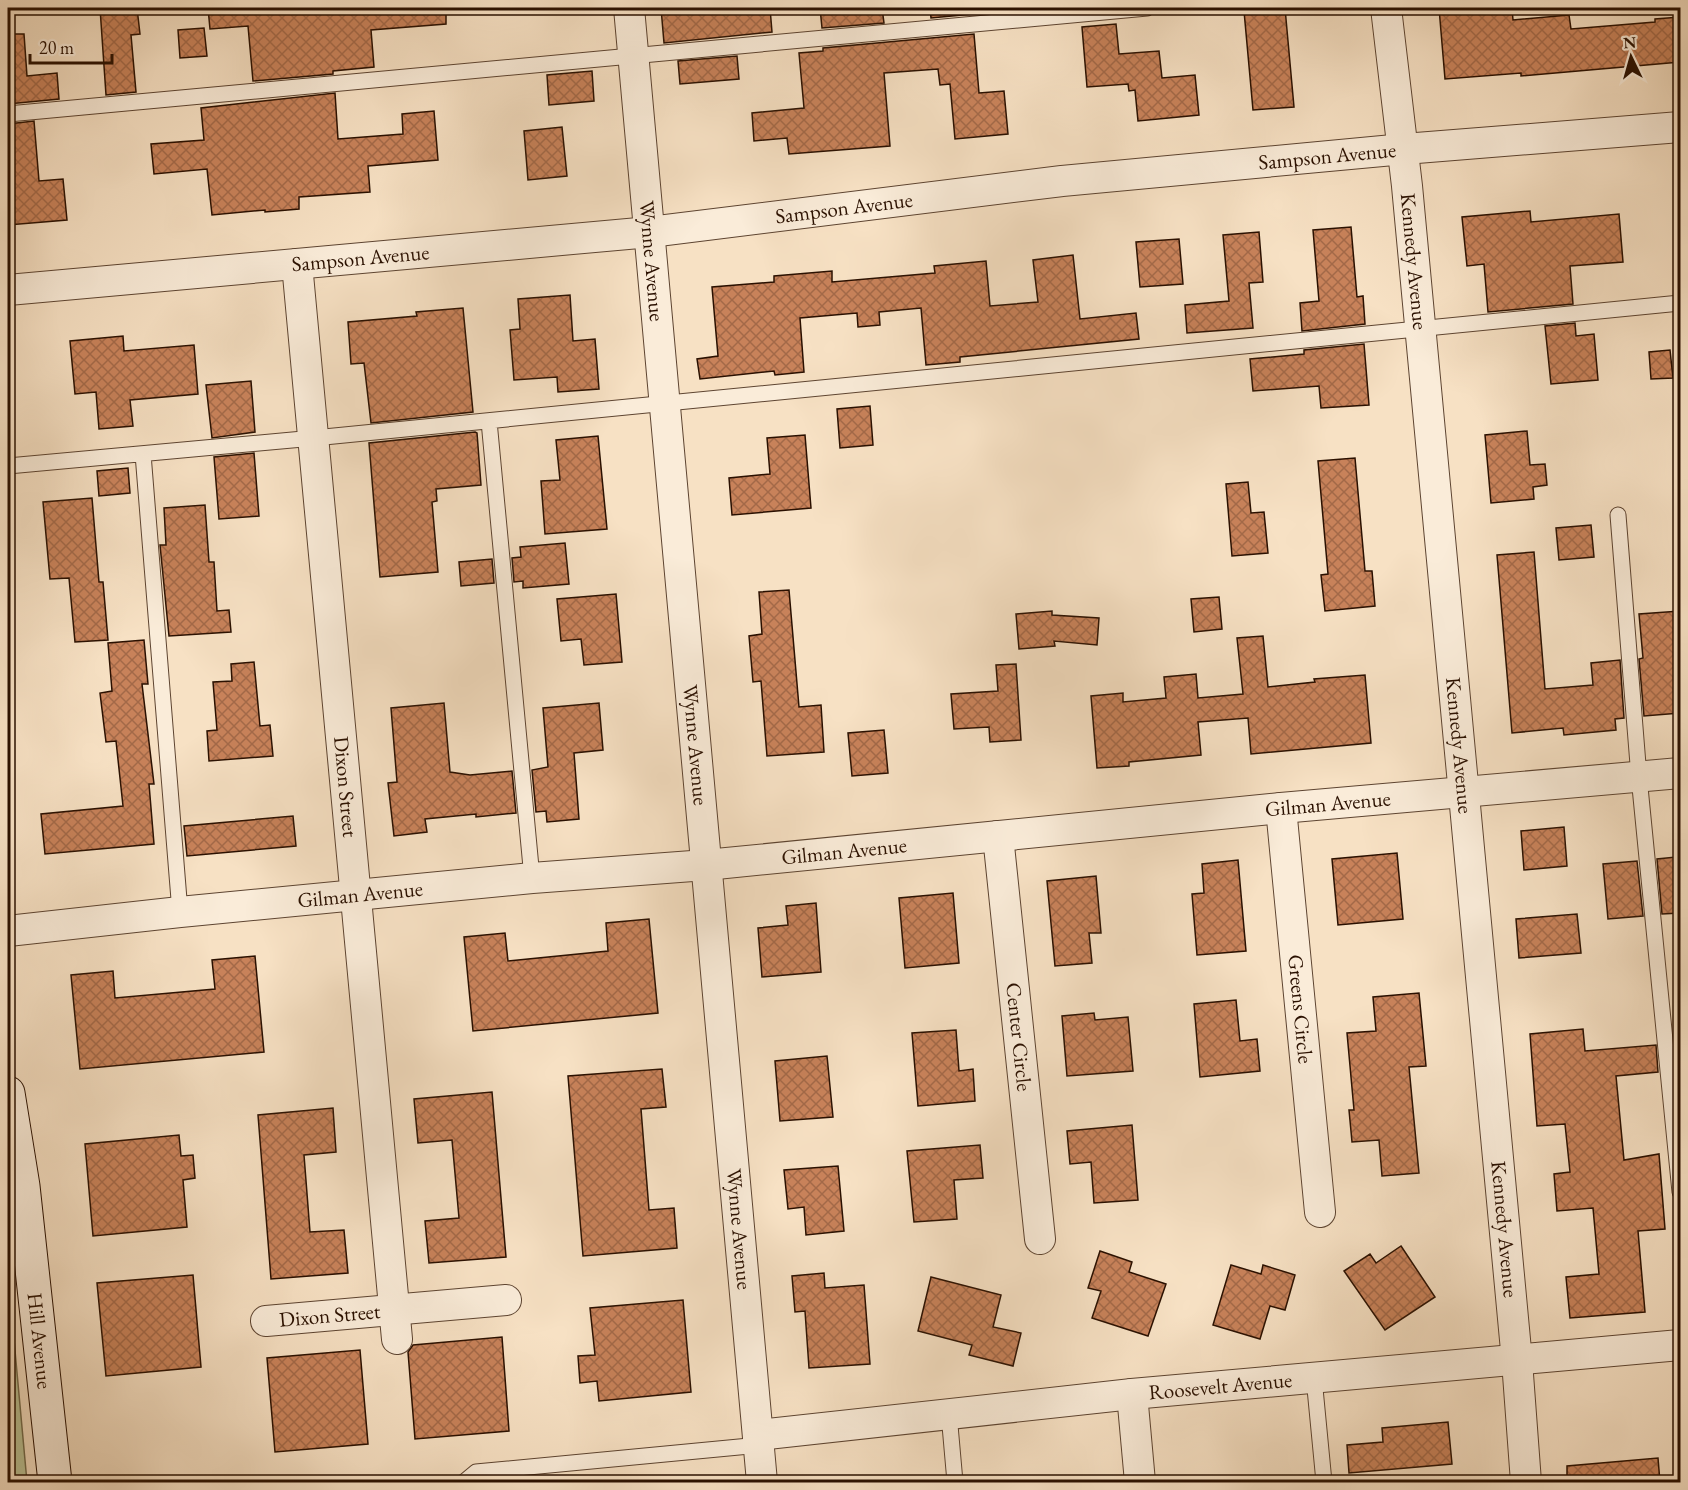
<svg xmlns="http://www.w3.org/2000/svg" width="1688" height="1490" font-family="'EB Garamond',serif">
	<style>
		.green { fill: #bac396; stroke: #726a4b; stroke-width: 1.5 }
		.building { fill: url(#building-cross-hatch); stroke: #2a1000; stroke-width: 1.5 }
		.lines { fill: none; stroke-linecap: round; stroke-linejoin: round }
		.lane-casing { stroke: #5d4431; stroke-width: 17 }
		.street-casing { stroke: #5d4431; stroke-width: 32 }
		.secondary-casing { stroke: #2a1000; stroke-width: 35 }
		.lane { stroke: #faecd9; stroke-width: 15 }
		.street { stroke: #faecd9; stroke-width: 30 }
		.secondary { stroke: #faecd9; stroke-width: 33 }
		.labels { text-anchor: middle; stroke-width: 4.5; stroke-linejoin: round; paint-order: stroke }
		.street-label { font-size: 21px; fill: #2a1000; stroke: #faecd9 }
	</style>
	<defs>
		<pattern id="building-cross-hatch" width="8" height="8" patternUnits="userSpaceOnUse" patternTransform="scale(1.5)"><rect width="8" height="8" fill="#c8825a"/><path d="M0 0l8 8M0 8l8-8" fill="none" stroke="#a36948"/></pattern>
	</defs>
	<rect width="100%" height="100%" fill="#f7e1c4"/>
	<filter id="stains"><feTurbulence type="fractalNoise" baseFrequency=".00333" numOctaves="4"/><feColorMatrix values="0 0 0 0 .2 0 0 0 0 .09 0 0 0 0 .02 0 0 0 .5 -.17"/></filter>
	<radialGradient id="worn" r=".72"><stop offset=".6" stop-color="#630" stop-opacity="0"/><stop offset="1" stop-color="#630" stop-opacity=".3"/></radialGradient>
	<path class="green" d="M 8,1274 L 27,1482 L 8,1482 Z"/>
	<path class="building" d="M 100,8 L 137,8 L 140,34 L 131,35 L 136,92 L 106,95 Z
		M 208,8 L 446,8 L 446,24 L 371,30 L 374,67 L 333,71 L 333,74 L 253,81 L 248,26 L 210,29 Z
		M 661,8 L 770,8 L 772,32 L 664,43 Z
		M 820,8 L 882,8 L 884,23 L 822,28 Z
		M 930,8 L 972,8 L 973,14 L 931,18 Z
		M 1285,8 L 1294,107 L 1253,110 L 1244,11 Z
		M 1439,8 L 1512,8 L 1513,20 L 1569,15 L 1571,29 L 1655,22 L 1655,19 L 1680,17 L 1680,62 L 1521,76 L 1521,73 L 1445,79 Z
		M 1116,24 L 1119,54 L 1159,51 L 1162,78 L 1195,75 L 1199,115 L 1138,121 L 1135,90 L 1129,91 L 1128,84 L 1087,87 L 1082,27 Z
		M 204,28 L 207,56 L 180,58 L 178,30 Z
		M 8,34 L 24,34 L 27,76 L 57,73 L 59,99 L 8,104 Z
		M 974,34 L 979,93 L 1004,91 L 1008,134 L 955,139 L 950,84 L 940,85 L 938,69 L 884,73 L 890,146 L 789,154 L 787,138 L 754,141 L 752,113 L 804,108 L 799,53 L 823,51 L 823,48 Z
		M 737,56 L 739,79 L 680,84 L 678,61 Z
		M 592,71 L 594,101 L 549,105 L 547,75 Z
		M 335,93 L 338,139 L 403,134 L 402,114 L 434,111 L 438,160 L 368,166 L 370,192 L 299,197 L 299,209 L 265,212 L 265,210 L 212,215 L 207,169 L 154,174 L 151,144 L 204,140 L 201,108 Z
		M 34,121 L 39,181 L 63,179 L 67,220 L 8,225 L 8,124 Z
		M 562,127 L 567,176 L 528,180 L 524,131 Z
		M 1530,211 L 1531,222 L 1619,214 L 1623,262 L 1570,266 L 1573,304 L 1488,312 L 1484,264 L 1467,266 L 1462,217 Z
		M 1351,227 L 1357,297 L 1363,296 L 1365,324 L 1302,331 L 1300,303 L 1319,301 L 1313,230 Z
		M 1259,232 L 1263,282 L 1249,283 L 1253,328 L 1187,333 L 1185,305 L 1229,301 L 1223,235 Z
		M 1179,239 L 1183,284 L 1140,287 L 1136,242 Z
		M 1073,255 L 1080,319 L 1136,313 L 1139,339 L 960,357 L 960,362 L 926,365 L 921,308 L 879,312 L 880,325 L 858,327 L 857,313 L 800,318 L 804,372 L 775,375 L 774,371 L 700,379 L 697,359 L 718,356 L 712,287 L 774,282 L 774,276 L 832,271 L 832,282 L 935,273 L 934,266 L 986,261 L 990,306 L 1038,302 L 1033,260 Z
		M 570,295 L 573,341 L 595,339 L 599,389 L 558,392 L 557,377 L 514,380 L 510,330 L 520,329 L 518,299 Z
		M 463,308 L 473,412 L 371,423 L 364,363 L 351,364 L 348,322 L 417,316 L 416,312 Z
		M 1575,323 L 1576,336 L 1594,334 L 1598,380 L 1551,384 L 1545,326 Z
		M 123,336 L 124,351 L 194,345 L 198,394 L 130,400 L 133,426 L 99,429 L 96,392 L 75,394 L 70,341 Z
		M 1364,344 L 1369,405 L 1321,408 L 1319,386 L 1253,391 L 1250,359 L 1304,354 L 1304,350 Z
		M 1670,350 L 1673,378 L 1651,379 L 1649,352 Z
		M 251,381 L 255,432 L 212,438 L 206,385 Z
		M 870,406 L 873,445 L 840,448 L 837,409 Z
		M 1527,431 L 1530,465 L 1545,464 L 1547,485 L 1533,487 L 1534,499 L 1491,503 L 1485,435 Z
		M 475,432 L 477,433 L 481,485 L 436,489 L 437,501 L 432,502 L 438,572 L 380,577 L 369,443 Z
		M 805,435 L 811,508 L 732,515 L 729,478 L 770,474 L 767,438 Z
		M 598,436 L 607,529 L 545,534 L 541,481 L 560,480 L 556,440 Z
		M 254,453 L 259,516 L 219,519 L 214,457 Z
		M 1355,458 L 1365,571 L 1372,571 L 1375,606 L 1325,611 L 1321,575 L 1328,574 L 1318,461 Z
		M 128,468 L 130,493 L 99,496 L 97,471 Z
		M 1248,482 L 1251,513 L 1264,512 L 1268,553 L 1232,556 L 1226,484 Z
		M 92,498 L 99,582 L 103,582 L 108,640 L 75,642 L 69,578 L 50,579 L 43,502 Z
		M 205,505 L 209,562 L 214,562 L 217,611 L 229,610 L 231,632 L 169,636 L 160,545 L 166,545 L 164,508 Z
		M 1591,525 L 1594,557 L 1559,560 L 1556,528 Z
		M 565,543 L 569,584 L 523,588 L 523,581 L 514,582 L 512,558 L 521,557 L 520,547 Z
		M 1534,552 L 1545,689 L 1593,685 L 1591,663 L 1620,660 L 1624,718 L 1615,719 L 1616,730 L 1564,735 L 1563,728 L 1512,733 L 1497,555 Z
		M 492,559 L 494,583 L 461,586 L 459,562 Z
		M 789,590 L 799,707 L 821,705 L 824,752 L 767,756 L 761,681 L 753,682 L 749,636 L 762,634 L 759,592 Z
		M 616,594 L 622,662 L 584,665 L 581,639 L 561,641 L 557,599 Z
		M 1219,597 L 1222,629 L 1194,632 L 1191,599 Z
		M 1052,611 L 1052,615 L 1099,618 L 1097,645 L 1054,641 L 1055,646 L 1019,649 L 1016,614 Z
		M 1680,611 L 1680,713 L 1644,716 L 1639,659 L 1643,658 L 1639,614 Z
		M 1263,636 L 1268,687 L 1315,682 L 1314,679 L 1365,675 L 1371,743 L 1251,754 L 1248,718 L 1198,722 L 1201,755 L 1129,762 L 1129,766 L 1097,768 L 1091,696 L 1123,693 L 1123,702 L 1166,698 L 1164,677 L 1196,674 L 1198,698 L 1243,694 L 1237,638 Z
		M 144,640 L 148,684 L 142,684 L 154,784 L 149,784 L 154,844 L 45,854 L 41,814 L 123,806 L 116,741 L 106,742 L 100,693 L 112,691 L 108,643 Z
		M 254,662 L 260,726 L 270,725 L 273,756 L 209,761 L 207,731 L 217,730 L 213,682 L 232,681 L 231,664 Z
		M 1016,664 L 1021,740 L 990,742 L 989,727 L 954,729 L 951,694 L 998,691 L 996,665 Z
		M 444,703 L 450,772 L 470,775 L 512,771 L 516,813 L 476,817 L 476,814 L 425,819 L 427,832 L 394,836 L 388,783 L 397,782 L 391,708 Z
		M 599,703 L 603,750 L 574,753 L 579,819 L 547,822 L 546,811 L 536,812 L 532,770 L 548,767 L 543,708 Z
		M 884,730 L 888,773 L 852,776 L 848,733 Z
		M 293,816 L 296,846 L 187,856 L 184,826 Z
		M 1564,827 L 1567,866 L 1524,870 L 1521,831 Z
		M 1397,853 L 1403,919 L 1338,925 L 1332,859 Z
		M 1676,857 L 1678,889 L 1680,889 L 1680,913 L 1662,914 L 1657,859 Z
		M 1238,860 L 1246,951 L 1197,955 L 1192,894 L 1204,893 L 1202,864 Z
		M 1637,861 L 1643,916 L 1608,919 L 1603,864 Z
		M 1096,876 L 1101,933 L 1089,933 L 1092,963 L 1055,966 L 1047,881 Z
		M 953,893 L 959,963 L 905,968 L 899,898 Z
		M 816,903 L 821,972 L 762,977 L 758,928 L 788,925 L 786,906 Z
		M 1577,914 L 1581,953 L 1519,958 L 1516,919 Z
		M 649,919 L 658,1013 L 473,1031 L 464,937 L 505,933 L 508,961 L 608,951 L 606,923 Z
		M 255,956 L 264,1052 L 80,1069 L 71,975 L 113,971 L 115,998 L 215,989 L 212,960 Z
		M 1419,993 L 1426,1066 L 1409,1067 L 1419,1173 L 1382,1176 L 1379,1140 L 1352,1142 L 1349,1110 L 1354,1110 L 1347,1033 L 1376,1031 L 1373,997 Z
		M 1236,1000 L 1240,1041 L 1257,1039 L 1260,1071 L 1200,1077 L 1194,1004 Z
		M 1094,1013 L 1095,1020 L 1128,1017 L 1133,1071 L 1067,1076 L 1062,1016 Z
		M 1583,1029 L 1585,1051 L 1656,1045 L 1658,1072 L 1616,1076 L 1624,1160 L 1659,1154 L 1665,1229 L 1638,1231 L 1645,1312 L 1570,1318 L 1566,1277 L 1599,1274 L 1593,1208 L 1557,1211 L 1554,1174 L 1570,1172 L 1565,1124 L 1537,1126 L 1530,1034 Z
		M 956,1030 L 959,1071 L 973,1069 L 975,1101 L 918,1106 L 912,1033 Z
		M 827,1056 L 833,1117 L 780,1121 L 775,1061 Z
		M 662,1069 L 666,1107 L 641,1109 L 649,1210 L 674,1208 L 677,1248 L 583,1256 L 568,1076 Z
		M 492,1092 L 506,1257 L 429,1263 L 425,1221 L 459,1218 L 452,1140 L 418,1143 L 414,1099 Z
		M 333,1108 L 336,1152 L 304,1155 L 310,1232 L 344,1230 L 348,1273 L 271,1279 L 258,1115 Z
		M 1132,1125 L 1138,1200 L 1094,1203 L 1091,1162 L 1070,1164 L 1067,1131 Z
		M 179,1135 L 181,1156 L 193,1155 L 195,1178 L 183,1180 L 187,1227 L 93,1236 L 85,1144 Z
		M 980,1145 L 983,1178 L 954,1180 L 957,1219 L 914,1222 L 907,1151 Z
		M 838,1166 L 844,1231 L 806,1235 L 804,1207 L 788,1209 L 784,1170 Z
		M 1401,1246 L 1435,1297 L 1385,1330 L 1344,1271 L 1370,1254 L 1376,1263 Z
		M 1100,1251 L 1132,1262 L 1129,1272 L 1166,1284 L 1148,1336 L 1092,1318 L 1101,1291 L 1088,1288 Z
		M 1231,1265 L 1261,1274 L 1263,1265 L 1295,1275 L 1285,1310 L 1270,1306 L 1260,1339 L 1213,1325 Z
		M 824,1273 L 825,1288 L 864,1285 L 870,1364 L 809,1368 L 805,1311 L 795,1312 L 792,1276 Z
		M 193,1275 L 201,1367 L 106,1376 L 97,1283 Z
		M 931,1277 L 1001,1295 L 993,1327 L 1021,1333 L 1013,1366 L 969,1355 L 972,1345 L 918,1331 Z
		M 683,1300 L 691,1392 L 599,1401 L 597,1381 L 580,1383 L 578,1356 L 595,1355 L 590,1308 Z
		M 502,1337 L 509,1431 L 415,1439 L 408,1352 L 413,1345 Z
		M 360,1350 L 368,1444 L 275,1452 L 267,1358 Z
		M 1448,1422 L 1452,1464 L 1349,1473 L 1347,1445 L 1383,1442 L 1382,1428 Z
		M 1658,1458 L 1660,1482 L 1567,1482 L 1567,1466 Z"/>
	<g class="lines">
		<defs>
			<path id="lane" d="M 8,114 L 1147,8
				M 489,421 L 532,878
				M 143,454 L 180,912
				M 8,466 L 314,438 L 1680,303
				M 1618,515 L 1639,777 L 1680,1192
				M 1314,1378 L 1324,1482
				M 949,1414 L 955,1482
				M 464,1482 L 476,1472 L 760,1445"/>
			<g id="street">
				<path id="s1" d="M 629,8 L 762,1482"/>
				<path id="s2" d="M 1386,8 L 1407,186 L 1517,1361 L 1526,1482"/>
				<path id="s3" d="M 297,264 L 397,1339"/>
				<path id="s4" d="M 8,290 L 650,232 L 1062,181 L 1404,149 L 1680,127"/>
				<path id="s5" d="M 1281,808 L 1320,1212"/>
				<path id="s6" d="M 998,836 L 1040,1239"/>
				<path id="s7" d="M 8,931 L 180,912 L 532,878 L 706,865 L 1281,808 L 1680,773"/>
				<path id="s8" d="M 266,1321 L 506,1300"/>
				<path d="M 1132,1394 L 1140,1482"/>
				<path id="s9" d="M 759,1435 L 1132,1394 L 1680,1345"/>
			</g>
			<g id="secondary">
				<path id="s10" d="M 8,1093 L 23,1186 L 55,1482"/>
			</g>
		</defs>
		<use href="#lane" class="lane-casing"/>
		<use href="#street" class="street-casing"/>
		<use href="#secondary" class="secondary-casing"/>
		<use href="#lane" class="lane"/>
		<use href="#street" class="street"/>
		<use href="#secondary" class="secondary"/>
	</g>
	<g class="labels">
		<g class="street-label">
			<text dy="7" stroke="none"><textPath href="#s4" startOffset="1326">Sampson Avenue</textPath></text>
			<text dy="7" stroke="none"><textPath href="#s4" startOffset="840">Sampson Avenue</textPath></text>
			<text dy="7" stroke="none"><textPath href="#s4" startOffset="354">Sampson Avenue</textPath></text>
			<text dy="7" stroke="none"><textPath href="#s1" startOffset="254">Wynne Avenue</textPath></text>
			<text dy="7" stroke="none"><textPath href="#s2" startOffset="255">Kennedy Avenue</textPath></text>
			<text dy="7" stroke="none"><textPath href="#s1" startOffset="740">Wynne Avenue</textPath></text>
			<text dy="7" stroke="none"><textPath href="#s2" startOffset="741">Kennedy Avenue</textPath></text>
			<text dy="7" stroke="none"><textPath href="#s3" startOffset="525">Dixon Street</textPath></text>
			<text dy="7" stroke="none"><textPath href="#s7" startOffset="1326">Gilman Avenue</textPath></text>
			<text dy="7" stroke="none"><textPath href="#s7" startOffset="840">Gilman Avenue</textPath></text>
			<text dy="7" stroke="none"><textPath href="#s7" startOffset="354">Gilman Avenue</textPath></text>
			<text dy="7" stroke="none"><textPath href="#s5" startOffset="202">Greens Circle</textPath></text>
			<text dy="7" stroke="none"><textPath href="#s6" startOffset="202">Center Circle</textPath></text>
			<text dy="7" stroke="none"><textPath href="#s1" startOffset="1226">Wynne Avenue</textPath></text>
			<text dy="7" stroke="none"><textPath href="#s2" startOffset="1227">Kennedy Avenue</textPath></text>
			<text dy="7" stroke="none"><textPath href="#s8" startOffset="64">Dixon Street</textPath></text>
			<text dy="7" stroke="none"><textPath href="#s10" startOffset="250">Hill Avenue</textPath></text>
			<text dy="7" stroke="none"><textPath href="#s9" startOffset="464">Roosevelt Avenue</textPath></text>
		</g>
	</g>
	<rect width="1688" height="1490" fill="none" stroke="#f7e1c4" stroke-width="30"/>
	<rect x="9" y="9" width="1670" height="1472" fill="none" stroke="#2a1000" stroke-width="3"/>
	<rect x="15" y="15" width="1658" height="1460" fill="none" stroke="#2a1000" stroke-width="1.5"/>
	<g transform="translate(1631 57) rotate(355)" stroke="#faecd9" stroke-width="4.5" paint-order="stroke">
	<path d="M0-4.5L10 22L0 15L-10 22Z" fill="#2a1000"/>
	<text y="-9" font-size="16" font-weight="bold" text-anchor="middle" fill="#2a1000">N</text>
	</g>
	<path d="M30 54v9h82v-9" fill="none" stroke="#2a1000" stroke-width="3"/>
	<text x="39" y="54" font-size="18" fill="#2a1000" stroke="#faecd9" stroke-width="4.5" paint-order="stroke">20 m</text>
	<rect width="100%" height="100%" filter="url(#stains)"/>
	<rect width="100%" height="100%" fill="url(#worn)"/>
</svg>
